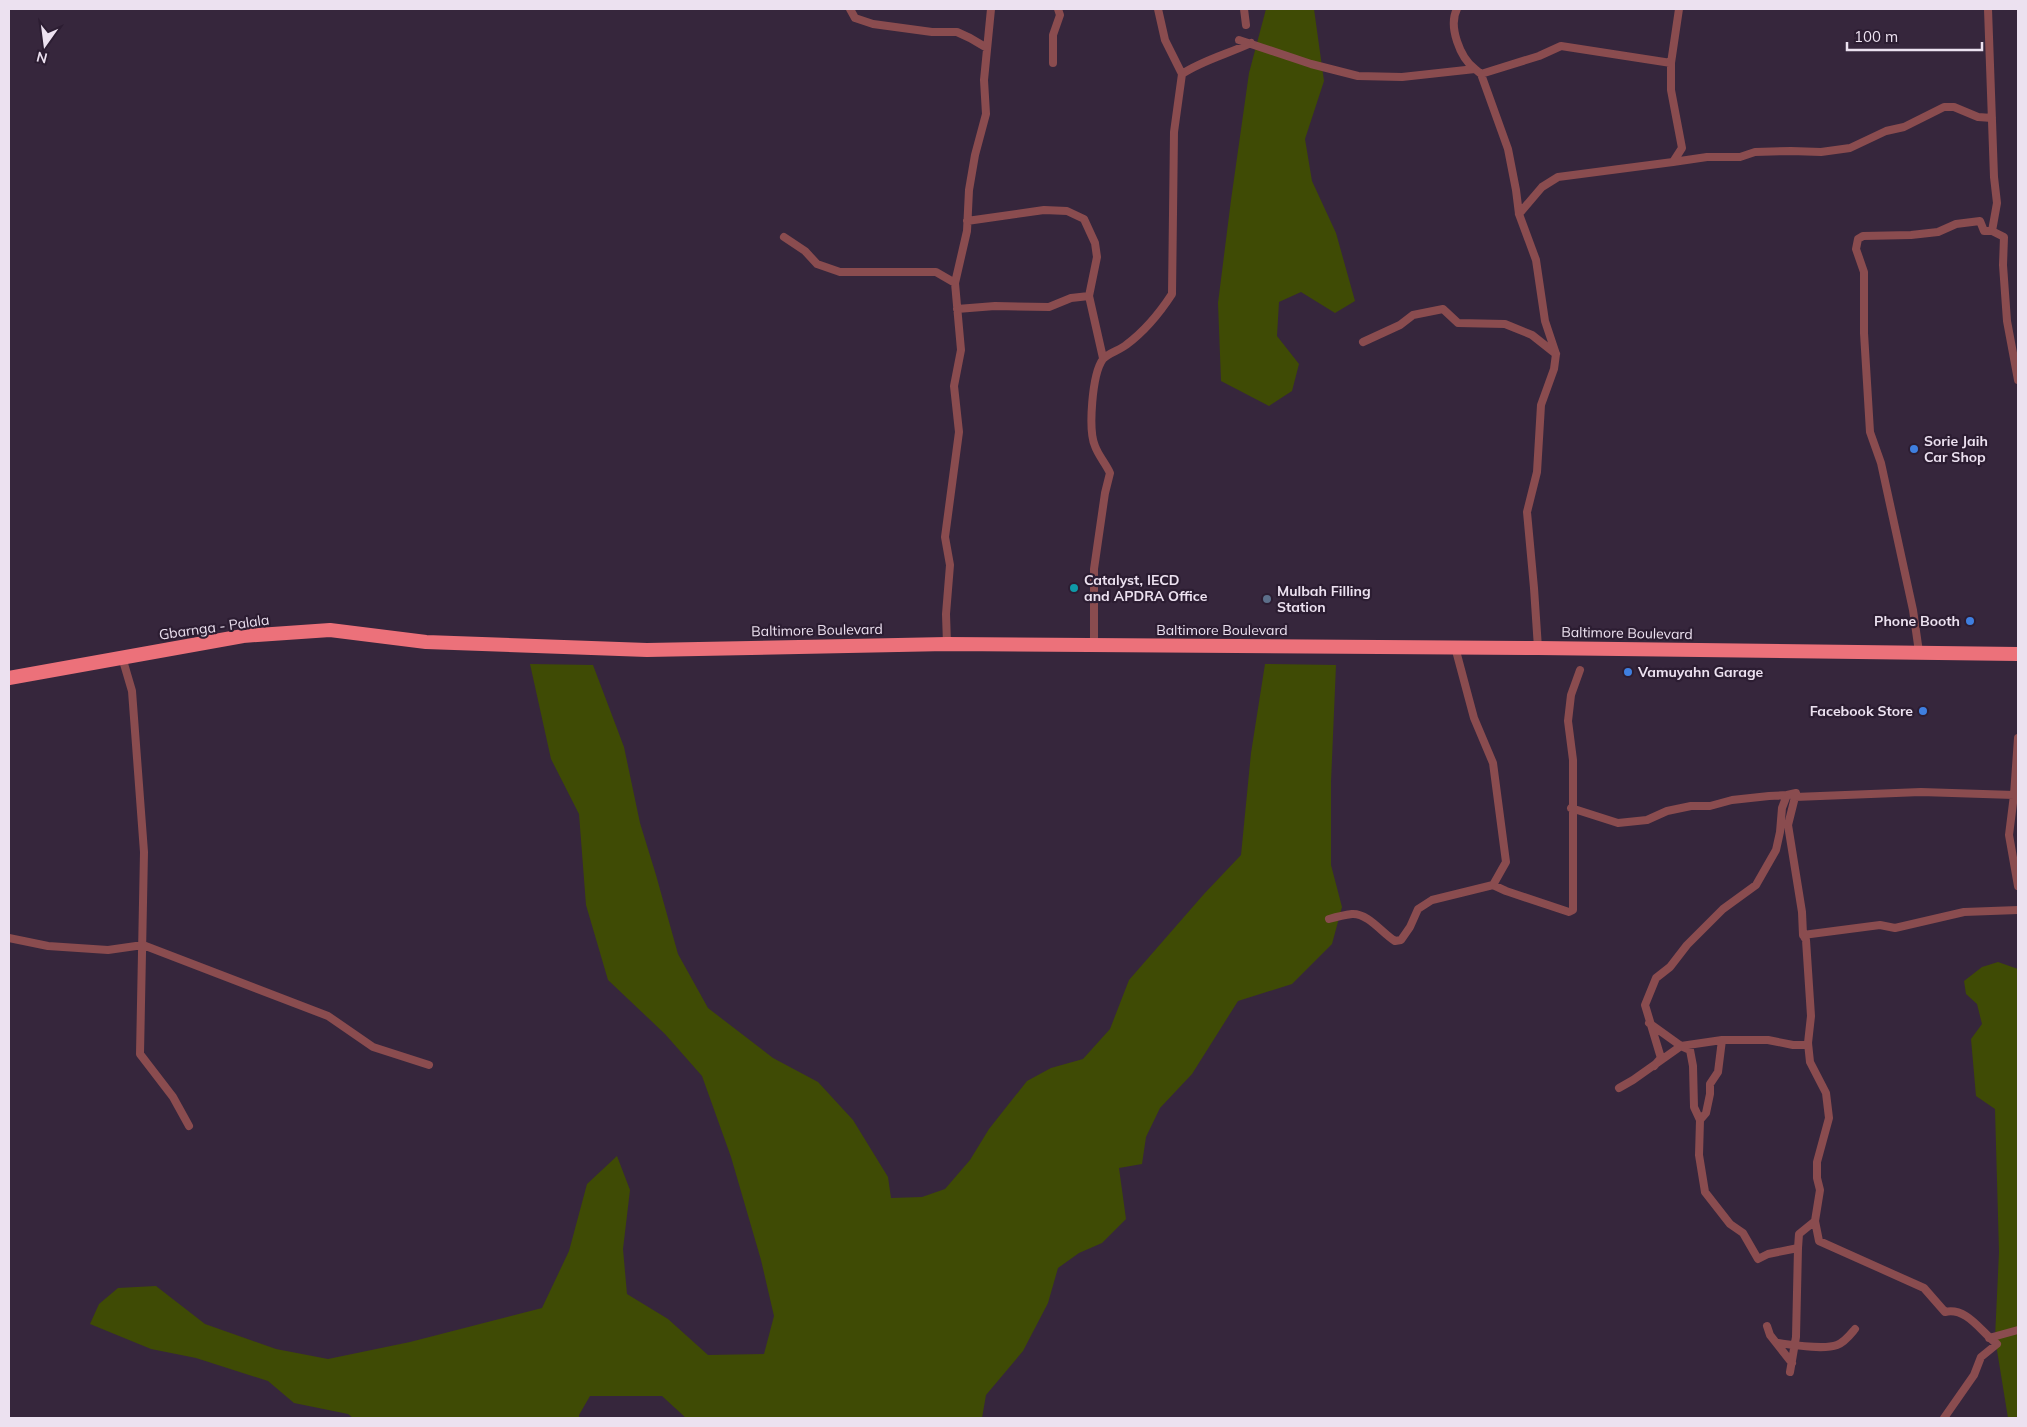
<svg xmlns="http://www.w3.org/2000/svg" width="2027" height="1427" font-family="Mulish,sans-serif">
	<style>
		.green { fill: #3f4b05 }
		.lines { fill: none; stroke-linecap: round; stroke-linejoin: round }
		.minor { stroke: #8a4c4f; stroke-width: 8 }
		.trunk { stroke: #ec717a; stroke-width: 14 }
		.shop-dot { fill: #3f7fe0; stroke: #2c1d32; stroke-width: 2 }
		.culture-dot { fill: #0f9aa8; stroke: #2c1d32; stroke-width: 2 }
		.service-dot { fill: #5c6f8a; stroke: #2c1d32; stroke-width: 2 }
		.labels { text-anchor: middle; stroke-width: 4.5; stroke-linejoin: round; paint-order: stroke }
		.poi-label { font-size: 14px; font-weight: bold; fill: #ece1f0; stroke: #2c1d32; text-anchor: start }
		.street-label { font-size: 14px; fill: #ece1f0; stroke: #2c1d32 }
	</style>
	<rect width="100%" height="100%" fill="#36263c"/>
	<path class="green" d="M 1266,9 L 1314,9 L 1324,81 L 1305,139 L 1312,181 L 1336,233 L 1355,301 L 1335,313 L 1301,292 L 1279,302 L 1277,336 L 1299,364 L 1292,391 L 1269,406 L 1221,381 L 1218,303 L 1231,200 L 1249,73 Z
		M 530,664 L 593,665 L 624,747 L 640,823 L 656,875 L 678,954 L 708,1008 L 773,1058 L 818,1082 L 853,1120 L 888,1177 L 891,1198 L 922,1197 L 945,1189 L 970,1160 L 989,1129 L 1027,1081 L 1051,1068 L 1083,1059 L 1110,1029 L 1129,980 L 1204,894 L 1241,855 L 1251,753 L 1265,664 L 1336,665 L 1331,782 L 1331,865 L 1342,907 L 1332,944 L 1292,984 L 1238,1001 L 1192,1074 L 1160,1108 L 1146,1137 L 1142,1164 L 1119,1168 L 1126,1219 L 1102,1243 L 1079,1253 L 1058,1268 L 1048,1303 L 1023,1351 L 986,1395 L 982,1418 L 686,1418 L 662,1396 L 590,1396 L 579,1415 L 579,1418 L 353,1418 L 348,1414 L 294,1403 L 268,1381 L 196,1358 L 151,1349 L 90,1324 L 99,1304 L 118,1288 L 156,1286 L 205,1324 L 276,1349 L 328,1359 L 410,1342 L 542,1308 L 569,1251 L 587,1184 L 617,1156 L 630,1190 L 623,1249 L 627,1294 L 668,1319 L 708,1355 L 764,1354 L 774,1316 L 761,1260 L 731,1157 L 702,1076 L 665,1034 L 608,980 L 586,905 L 579,814 L 551,759 Z
		M 1998,962 L 2018,969 L 2018,1418 L 2008,1418 L 1995,1338 L 1999,1252 L 1995,1109 L 1976,1096 L 1971,1039 L 1982,1024 L 1977,1004 L 1966,994 L 1964,981 L 1982,967 Z"/>
	<g class="lines">
		<path class="minor" d="M 850,9 L 855,18 L 873,24 L 932,32 L 957,32 L 970,38 L 987,48
			M 1244,9 L 1246,25
			M 1457,9 C 1448,26 1460,58 1475,69
			M 1239,40 L 1311,64 L 1358,76 L 1402,77 L 1475,69 L 1481,74 L 1508,149 L 1516,190 L 1519,214 L 1536,260 L 1545,321 L 1556,354 L 1554,369 L 1541,405 L 1537,472 L 1527,512 L 1534,588 L 1538,648
			M 1053,63 L 1053,35 L 1060,15 L 1058,9
			M 1182,74 C 1203,60 1228,54 1251,43
			M 1481,74 L 1539,56 L 1561,46 L 1671,63
			M 1673,162 L 1707,157 L 1740,157 L 1755,152 L 1791,151 L 1821,152 L 1850,148 L 1886,131 L 1904,127 L 1944,107 L 1954,107 L 1978,117 L 1992,118
			M 1519,214 L 1542,187 L 1558,177 L 1673,162 L 1682,148 L 1671,90 L 1671,63 L 1679,9
			M 967,221 L 1044,210 L 1067,211 L 1084,219 L 1095,243 L 1097,257 L 1089,296 L 1103,358
			M 1992,231 L 2004,237 L 2003,265 L 2007,321 L 2018,380
			M 784,237 L 805,251 L 817,264 L 840,272 L 936,272 L 955,283
			M 957,309 L 995,306 L 1049,307 L 1071,298 L 1089,296
			M 1363,342 L 1400,325 L 1413,315 L 1443,309 L 1458,323 L 1505,324 L 1532,335 L 1556,354
			M 947,644 L 946,614 L 950,565 L 945,537 L 959,432 L 954,386 L 961,350 L 955,283 L 967,231 L 969,190 L 975,155 L 986,114 L 984,80 L 991,9
			M 1094,645 L 1094,569 L 1105,493 L 1110,473 C 1106,464 1098,455 1095,446 C 1088,430 1092,374 1103,359 C 1108,353 1120,350 1126,345 C 1145,331 1159,314 1172,294 L 1174,132 L 1182,74 L 1165,40 L 1158,9
			M 1455,647 L 1474,718 L 1493,763 L 1506,862 L 1493,885
			M 1919,652 L 1913,610 L 1881,463 L 1870,432 L 1864,333 L 1864,272 L 1856,249 L 1858,239 L 1863,236 L 1911,235 L 1938,232 L 1956,224 L 1980,221 L 1984,231 L 1992,231 L 1997,203 L 1994,177 L 1988,9
			M 122,657 L 132,691 L 144,852 L 140,1054 L 173,1097 L 189,1126
			M 2014,795 L 2009,835 L 2018,886
			M 1795,797 L 1788,825 L 1802,912 L 1803,935 L 1806,940 L 1811,1016 L 1808,1043 L 1810,1062 L 1826,1093 L 1829,1118 L 1817,1162 L 1817,1178 L 1820,1190 L 1815,1221
			M 1571,808 L 1618,823 L 1647,820 L 1667,811 L 1691,806 L 1710,806 L 1732,800 L 1769,796 L 1787,795
			M 1329,919 C 1336,917 1344,915 1352,914 C 1368,913 1382,933 1395,941 L 1401,940 L 1410,927 L 1418,909 L 1432,900 L 1493,885 L 1506,891 L 1569,912 L 1573,910 L 1573,760 L 1568,721 L 1571,695 L 1580,670
			M 1803,935 L 1880,925 L 1895,928 L 1964,912 L 2018,910
			M 9,938 L 48,946 L 108,950 L 143,945 L 328,1016 L 373,1047 L 429,1065
			M 1649,1023 L 1681,1046 L 1690,1050 L 1693,1066 L 1694,1107 L 1700,1120 L 1699,1155 L 1705,1192 L 1730,1224 L 1743,1233 L 1758,1259 L 1768,1254 L 1798,1248 L 1799,1234 L 1815,1221 L 1819,1241 L 1924,1288 L 1945,1312 C 1967,1307 1981,1332 1997,1344 L 1981,1357 L 1974,1375 L 1944,1418
			M 1654,1066 L 1661,1058 L 1645,1005 L 1656,978 L 1670,967 L 1687,945 L 1723,909 L 1756,885 L 1776,850 L 1780,832 L 1782,808 L 1787,795 L 1796,793 L 1795,797 L 1921,792 L 2014,795 L 2018,738
			M 1619,1088 L 1633,1080 L 1681,1046 L 1722,1040 L 1768,1040 L 1793,1045 L 1804,1045 L 1808,1043
			M 1700,1120 L 1706,1113 L 1710,1094 L 1710,1084 L 1718,1072 L 1722,1040
			M 1767,1326 L 1770,1335 L 1792,1363
			M 1989,1338 L 2018,1330
			M 1778,1343 C 1793,1345 1824,1350 1837,1345 C 1845,1342 1850,1335 1855,1329
			M 1790,1372 L 1796,1337 L 1798,1248"/>
		<path class="trunk" d="M 9,678 L 243,636 L 330,630 L 426,642 L 647,650 L 947,644 L 1538,648 L 2018,654"/>
	</g>
	<g class="shop-dot">
		<circle cx="1914" cy="449" r="5"/>
		<circle cx="1970" cy="621" r="5"/>
		<circle cx="1628" cy="672" r="5"/>
		<circle cx="1923" cy="711" r="5"/>
	</g>
	<circle class="culture-dot" cx="1074" cy="588" r="5"/>
	<circle class="service-dot" cx="1267" cy="599" r="5"/>
	<g class="labels">
		<g class="poi-label">
			<text x="1924" y="446">Sorie Jaih<tspan x="1924" dy="16">Car Shop</tspan></text>
			<text x="1084" y="585">Catalyst, IECD<tspan x="1084" dy="16">and APDRA Office</tspan></text>
			<text x="1277" y="596">Mulbah Filling<tspan x="1277" dy="16">Station</tspan></text>
			<text x="1960" y="626" text-anchor="end">Phone Booth</text>
			<text x="1638" y="677">Vamuyahn Garage</text>
			<text x="1913" y="716" text-anchor="end">Facebook Store</text>
		</g>
		<g class="street-label">
			<text transform="translate(214 627) rotate(-8)" y="5">Gbarnga - Palala</text>
			<text transform="translate(817 630) rotate(-1)" y="5">Baltimore Boulevard</text>
			<text x="1222" y="635">Baltimore Boulevard</text>
			<text transform="translate(1627 633) rotate(1)" y="5">Baltimore Boulevard</text>
		</g>
	</g>
	<rect width="2027" height="1427" fill="none" stroke="#ece1f0" stroke-width="20"/>
	<g transform="translate(45 45) rotate(194)" stroke="#2c1d32" stroke-width="4" paint-order="stroke">
	<path d="M0-4L9 19L0 12L-9 19Z" fill="#ece1f0"/>
	<text y="-8" font-size="14" font-weight="bold" text-anchor="middle" fill="#ece1f0">N</text>
	</g>
	<path d="M1847 42v8h135v-8" fill="none" stroke="#ece1f0" stroke-width="2.5"/>
	<text x="1854" y="42" font-size="15" fill="#ece1f0" stroke="#2c1d32" stroke-width="4" paint-order="stroke">100 m</text>
</svg>
